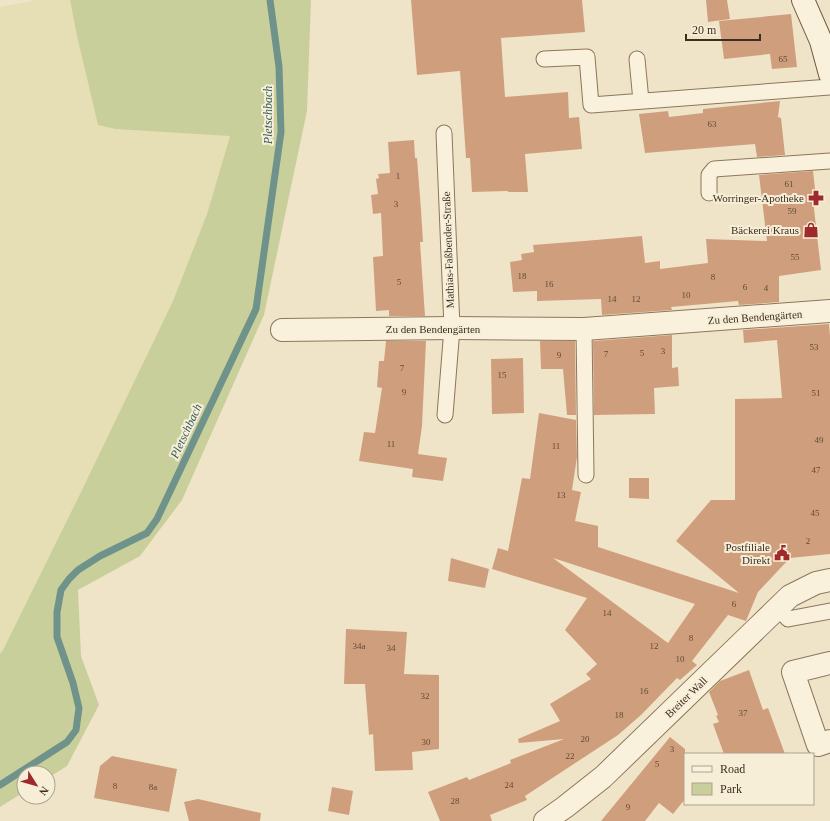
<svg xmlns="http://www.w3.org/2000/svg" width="830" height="821" font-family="Georgia,serif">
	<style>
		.farmland { fill: #e6deb5 }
		.green { fill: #c9cf9b }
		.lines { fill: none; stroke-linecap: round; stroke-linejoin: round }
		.stream { stroke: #6f938a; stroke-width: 7 }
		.building { fill: #cf9f7d; fill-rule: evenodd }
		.service-casing { stroke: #8d765c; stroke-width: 17 }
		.pedestrian-casing { stroke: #8d765c; stroke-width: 24 }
		.minor-casing { stroke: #8d765c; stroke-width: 24 }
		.secondary-casing { stroke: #6f573f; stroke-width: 24 }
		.service { stroke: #faf1dc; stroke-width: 15 }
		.pedestrian { stroke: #faf1dc; stroke-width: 22 }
		.minor { stroke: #faf1dc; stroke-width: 22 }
		.secondary { stroke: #faf1dc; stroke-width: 22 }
		.labels { text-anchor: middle; stroke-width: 4; stroke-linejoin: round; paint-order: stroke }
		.number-label { font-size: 9px; fill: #624a37 }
		.poi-label { font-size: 11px; fill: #3d2e20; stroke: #f7eed8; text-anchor: end }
		.street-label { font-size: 11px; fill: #3d2e20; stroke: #f7eed8 }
		.water-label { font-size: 12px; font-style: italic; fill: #2f5d5a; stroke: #f7eed8 }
	</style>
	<rect width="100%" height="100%" fill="#f0e4c8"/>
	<path class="farmland" d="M 36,0 L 70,0 L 77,36 L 98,125 L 115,129 L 230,135 L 207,214 L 173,301 L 81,492 L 3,650 L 0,654 L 0,7 Z"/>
	<path class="green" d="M 70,0 L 311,0 L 307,111 L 264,315 L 182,500 L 140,556 L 78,590 L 81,656 L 99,705 L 67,766 L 48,778 L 48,773 L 24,773 L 24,792 L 0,807 L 0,654 L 3,650 L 81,492 L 173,301 L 207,214 L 230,136 L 115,129 L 98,125 L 77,36 Z"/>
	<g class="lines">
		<path class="stream" d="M 0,785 L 67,742 L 76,730 L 79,708 L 73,683 L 57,637 L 57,612 L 61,590 L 69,579 L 78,570 L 100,556 L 147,533 L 157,519 L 256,309 L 281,132 L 279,67 L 270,0"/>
	</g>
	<path class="building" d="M 411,0 L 582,0 L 585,32 L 501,38 L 505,97 L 568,92 L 569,118 L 579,117 L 582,149 L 525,154 L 528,192 L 508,192 L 508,191 L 472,192 L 470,158 L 466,158 L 460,71 L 417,75 Z
		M 706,0 L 727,0 L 730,19 L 708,22 Z
		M 791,14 L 797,67 L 772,69 L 770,54 L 724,59 L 719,21 Z
		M 780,101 L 778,117 L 781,118 L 785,155 L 757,157 L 755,144 L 645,153 L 639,114 L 668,111 L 669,117 L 703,113 L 703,109 Z
		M 414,140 L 415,158 L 417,158 L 421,210 L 423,242 L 420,242 L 425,316 L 389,316 L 389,310 L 376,311 L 373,257 L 383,256 L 381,213 L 373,214 L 371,195 L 378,194 L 376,179 L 379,178 L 378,174 L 390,173 L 388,142 Z
		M 813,171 L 816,198 L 813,200 L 821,270 L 779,276 L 779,302 L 739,305 L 738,301 L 671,307 L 672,310 L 602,315 L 601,299 L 537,301 L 537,291 L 513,292 L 510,262 L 522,260 L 521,254 L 534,252 L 533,245 L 584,241 L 642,236 L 645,263 L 660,261 L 660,269 L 708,263 L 706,239 L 767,241 L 759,175 Z
		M 829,324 L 830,336 L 830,554 L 790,558 L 758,592 L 746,621 L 728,615 L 692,661 L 697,665 L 680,680 L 677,678 L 641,715 L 618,735 L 525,796 L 527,800 L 490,815 L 492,821 L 440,821 L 428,792 L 467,777 L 469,780 L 511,763 L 510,760 L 564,739 L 519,743 L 518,739 L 560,721 L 550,704 L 591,679 L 586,674 L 597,664 L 565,630 L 587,598 L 492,569 L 498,548 L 508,551 L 522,478 L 530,479 L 539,413 L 576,420 L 577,457 L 572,490 L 581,492 L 575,521 L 598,526 L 598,547 L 739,593 L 676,541 L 711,500 L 735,500 L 735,399 L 782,398 L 777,340 L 744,343 L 743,330 ZM 553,558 L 695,604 L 668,643 Z
		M 672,335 L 672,368 L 678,367 L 679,386 L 654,388 L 655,414 L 594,415 L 593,341 Z
		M 386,341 L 426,341 L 422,426 L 418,454 L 447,458 L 443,481 L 412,477 L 413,469 L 359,461 L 364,432 L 375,433 L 382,388 L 377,387 L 379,361 L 384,361 Z
		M 540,341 L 575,341 L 576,415 L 567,415 L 563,369 L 541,369 Z
		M 523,358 L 524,413 L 492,414 L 491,359 Z
		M 629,478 L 649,478 L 649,499 L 629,498 Z
		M 451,558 L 489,569 L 485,588 L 448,581 Z
		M 346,629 L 407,632 L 404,674 L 439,675 L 439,749 L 412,752 L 413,770 L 375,771 L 373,734 L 369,735 L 365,684 L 344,684 Z
		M 749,670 L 763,710 L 768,708 L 785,754 L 724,754 L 713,724 L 719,722 L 716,716 L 718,715 L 709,692 L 720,681 Z
		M 670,737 L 685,749 L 685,799 L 673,814 L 659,803 L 645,821 L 601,821 Z
		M 112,756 L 177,769 L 169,812 L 94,798 L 100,766 Z
		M 332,787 L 353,791 L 349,815 L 328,811 Z
		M 198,799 L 261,813 L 260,821 L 189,821 L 184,802 Z"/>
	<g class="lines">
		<defs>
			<path id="service" d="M 544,59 L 587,57 L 591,105 L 830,87
				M 637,59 L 641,101
				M 444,133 L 452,328 L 445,415
				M 709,193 L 709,175 L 714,169 L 830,161
				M 584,329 L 586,475
				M 778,608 L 788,619 L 830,611"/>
			<path id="pedestrian" d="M 830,663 L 793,672 L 818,745 L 830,741"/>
			<path id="minor" d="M 282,330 L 452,328 L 584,329 L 830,311
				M 545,821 L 565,807 L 603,777 L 757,628 L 790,596 L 816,583 L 830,580"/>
			<path id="secondary" d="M 803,0 L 821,41 L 830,74"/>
		</defs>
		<use href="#service" class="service-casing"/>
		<use href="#pedestrian" class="pedestrian-casing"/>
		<use href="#minor" class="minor-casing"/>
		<use href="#secondary" class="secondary-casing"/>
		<use href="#service" class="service"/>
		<use href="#pedestrian" class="pedestrian"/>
		<use href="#minor" class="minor"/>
		<use href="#secondary" class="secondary"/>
	</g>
	<defs>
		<symbol id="pharmacy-bare" viewBox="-9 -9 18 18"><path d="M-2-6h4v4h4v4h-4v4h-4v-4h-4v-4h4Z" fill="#9e2a2b" stroke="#f7eed8" stroke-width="2.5" paint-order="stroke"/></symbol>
		<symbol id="shop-bare" viewBox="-9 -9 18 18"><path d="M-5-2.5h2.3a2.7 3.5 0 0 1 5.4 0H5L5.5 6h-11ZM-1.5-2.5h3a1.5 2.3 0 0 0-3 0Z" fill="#9e2a2b" stroke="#f7eed8" stroke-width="2.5" paint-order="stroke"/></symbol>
		<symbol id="civic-bare" viewBox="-9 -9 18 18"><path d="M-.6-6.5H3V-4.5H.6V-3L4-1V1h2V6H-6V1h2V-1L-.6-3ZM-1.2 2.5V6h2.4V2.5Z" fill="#9e2a2b" stroke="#f7eed8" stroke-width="2.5" paint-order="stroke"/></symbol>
	</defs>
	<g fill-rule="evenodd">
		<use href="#pharmacy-bare" x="805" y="187" width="22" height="22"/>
		<use href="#shop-bare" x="800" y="219" width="22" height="22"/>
		<use href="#civic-bare" x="771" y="542" width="22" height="22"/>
	</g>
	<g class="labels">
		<g class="number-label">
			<text x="783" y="62">65</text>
			<text x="712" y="127">63</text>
			<text x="398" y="179">1</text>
			<text x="789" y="187">61</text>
			<text x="396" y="207">3</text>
			<text x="792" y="214">59</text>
			<text x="795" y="260">55</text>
			<text x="522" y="279">18</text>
			<text x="713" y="280">8</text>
			<text x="399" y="285">5</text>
			<text x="549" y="287">16</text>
			<text x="745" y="290">6</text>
			<text x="766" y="291">4</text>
			<text x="686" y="298">10</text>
			<text x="612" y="302">14</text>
			<text x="636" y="302">12</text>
			<text x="814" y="350">53</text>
			<text x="663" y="354">3</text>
			<text x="642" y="356">5</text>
			<text x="606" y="357">7</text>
			<text x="559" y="358">9</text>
			<text x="402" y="371">7</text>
			<text x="502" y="378">15</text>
			<text x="404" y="395">9</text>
			<text x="816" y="396">51</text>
			<text x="819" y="443">49</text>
			<text x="391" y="447">11</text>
			<text x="556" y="449">11</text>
			<text x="816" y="473">47</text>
			<text x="561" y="498">13</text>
			<text x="815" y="516">45</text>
			<text x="808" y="544">2</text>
			<text x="734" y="607">6</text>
			<text x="607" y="616">14</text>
			<text x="691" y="641">8</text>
			<text x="359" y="649">34a</text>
			<text x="654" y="649">12</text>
			<text x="391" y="651">34</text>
			<text x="680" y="662">10</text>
			<text x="644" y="694">16</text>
			<text x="425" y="699">32</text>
			<text x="743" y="716">37</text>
			<text x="619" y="718">18</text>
			<text x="585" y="742">20</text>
			<text x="426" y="745">30</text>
			<text x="672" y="752">3</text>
			<text x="570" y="759">22</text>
			<text x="657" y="767">5</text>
			<text x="509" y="788">24</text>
			<text x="115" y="789">8</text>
			<text x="153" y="790">8a</text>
			<text x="455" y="804">28</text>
			<text x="628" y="810">9</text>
		</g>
		<g class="poi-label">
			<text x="804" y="202">Worringer-Apotheke</text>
			<text x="799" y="234">Bäckerei Kraus</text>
			<text x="770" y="551">Postfiliale<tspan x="770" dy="13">Direkt</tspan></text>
		</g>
		<g class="street-label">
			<text transform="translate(448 250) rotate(-92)" y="4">Mathias-Faßbender-Straße</text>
			<text transform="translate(755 317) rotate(-4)" y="4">Zu den Bendengärten</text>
			<text x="433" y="333">Zu den Bendengärten</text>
			<text transform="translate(686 697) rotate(-44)" y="4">Breiter Wall</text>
		</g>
		<g class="water-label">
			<text transform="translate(268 115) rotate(-90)" y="4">Pletschbach</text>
			<text transform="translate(186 431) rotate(-65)" y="4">Pletschbach</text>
		</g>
	</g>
	<rect x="684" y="753" width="130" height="52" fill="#f7eed8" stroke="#ada18e"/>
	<rect x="692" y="766" width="20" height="6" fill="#faf1dc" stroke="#ada18e"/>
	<text x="720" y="773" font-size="12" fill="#3d2e20">Road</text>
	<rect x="692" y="783" width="20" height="12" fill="#c9cf9b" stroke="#ada18e"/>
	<text x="720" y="793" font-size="12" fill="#3d2e20">Park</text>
	<g transform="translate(36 785) rotate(127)"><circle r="19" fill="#f7eed8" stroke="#ada18e"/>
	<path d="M0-3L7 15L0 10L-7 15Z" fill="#9e2a2b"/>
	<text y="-6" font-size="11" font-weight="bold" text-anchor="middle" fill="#3d2e20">N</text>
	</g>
	<path d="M686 34v6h74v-6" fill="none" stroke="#3d2e20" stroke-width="2"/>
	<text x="692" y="34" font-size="12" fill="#3d2e20" stroke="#f7eed8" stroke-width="3" paint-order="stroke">20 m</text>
</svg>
